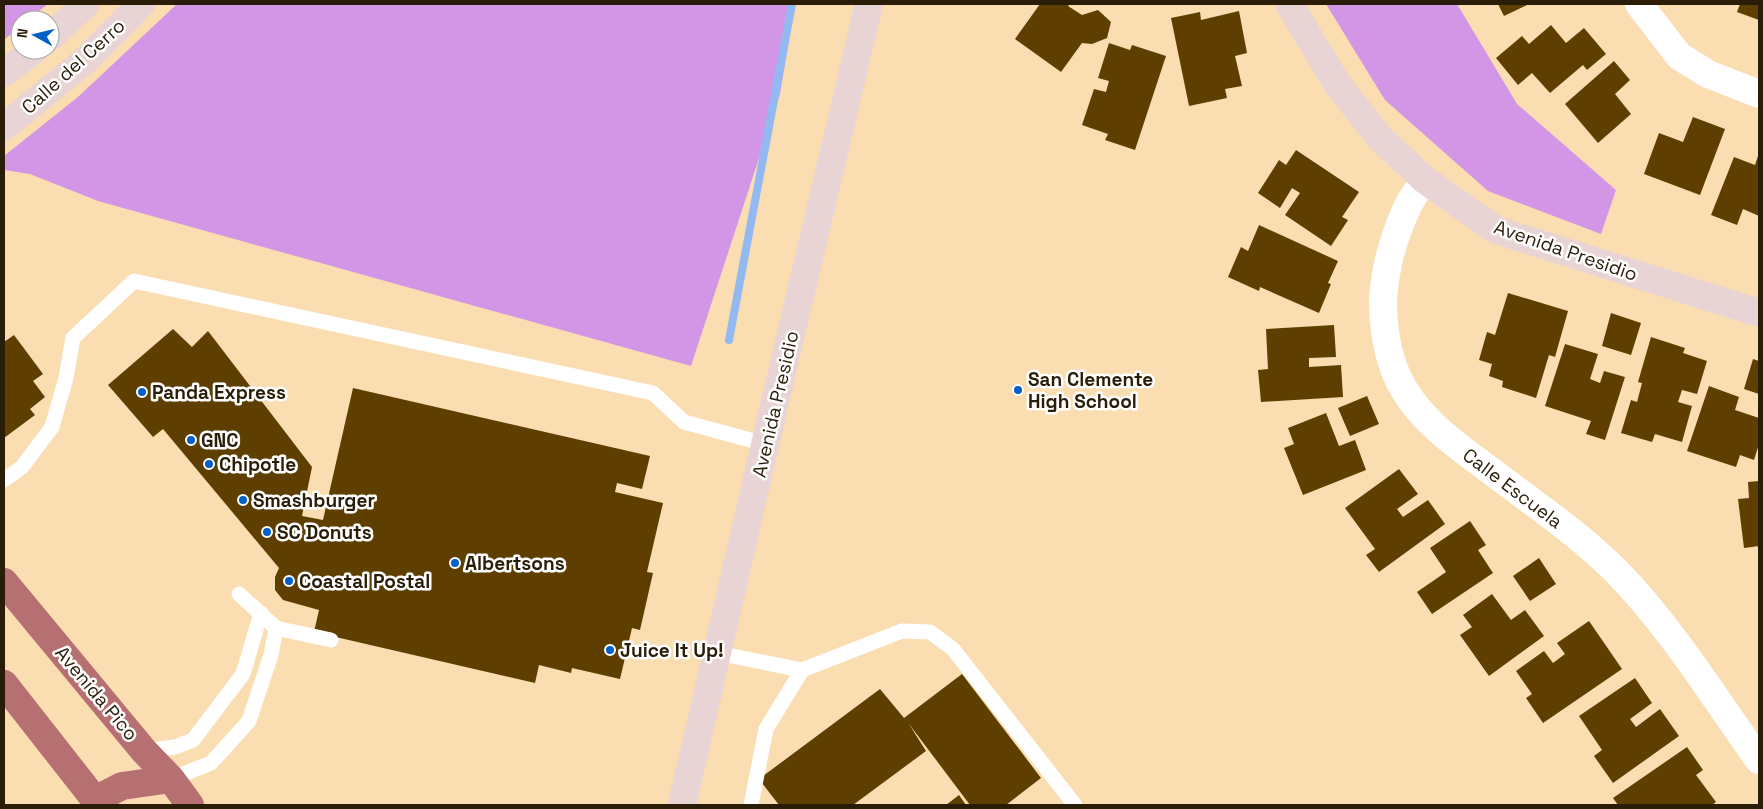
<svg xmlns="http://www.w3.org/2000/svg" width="1763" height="809" font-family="'Space Grotesk',sans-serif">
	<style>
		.green { fill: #d396e7 }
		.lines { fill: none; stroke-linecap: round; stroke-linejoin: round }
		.stream { stroke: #92b9f2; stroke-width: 8 }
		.building { fill: #5e3f00 }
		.lane { stroke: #fff; stroke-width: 15 }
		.street { stroke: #fff; stroke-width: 28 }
		.secondary { stroke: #e9d4d5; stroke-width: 28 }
		.highway { stroke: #b77072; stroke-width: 28 }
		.poi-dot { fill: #055fc8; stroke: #fff; stroke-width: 2 }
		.labels { text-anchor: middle; stroke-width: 5; stroke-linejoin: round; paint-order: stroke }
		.street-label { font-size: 19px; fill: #2a1d07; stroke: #fff }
		.poi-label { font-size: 19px; font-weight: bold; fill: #2a1d07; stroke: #fff; text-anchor: start }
	</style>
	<rect width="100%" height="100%" fill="#faddb1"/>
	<path class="green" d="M 4,4 L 48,4 L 27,20 L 20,20 L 20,26 L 4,40 Z
		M 177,4 L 795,4 L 780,94 L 691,366 L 98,201 L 30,174 L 4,170 L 4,156 L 78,97 Z
		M 1326,4 L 1457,4 L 1517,104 L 1616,190 L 1601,234 L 1488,191 L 1385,100 Z"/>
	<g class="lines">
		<path class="stream" d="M 729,340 L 792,4"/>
	</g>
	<path class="building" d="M 1040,4 L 1070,4 L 1068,6 L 1082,15 L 1098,10 L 1111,22 L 1107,38 L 1092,44 L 1082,43 L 1061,72 L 1015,39 Z
		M 1498,4 L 1529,4 L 1504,16 Z
		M 1740,4 L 1759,4 L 1759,20 L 1737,12 Z
		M 1239,11 L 1247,53 L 1235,56 L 1242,86 L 1225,89 L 1227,98 L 1189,106 L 1171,18 L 1200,12 L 1201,20 Z
		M 1551,25 L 1566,43 L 1584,28 L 1606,54 L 1587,70 L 1583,65 L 1550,93 L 1532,73 L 1518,85 L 1496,58 L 1522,36 L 1529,44 Z
		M 1109,43 L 1130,50 L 1132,45 L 1166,56 L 1135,150 L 1105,140 L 1108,134 L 1082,125 L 1094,89 L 1106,92 L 1109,81 L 1098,78 Z
		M 1614,61 L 1630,80 L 1615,94 L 1631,114 L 1598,143 L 1565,104 Z
		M 1693,117 L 1725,129 L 1700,195 L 1644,174 L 1659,133 L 1683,142 Z
		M 1296,150 L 1359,192 L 1342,217 L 1348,220 L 1331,246 L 1285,215 L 1300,193 L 1292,188 L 1280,208 L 1258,193 L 1279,160 L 1286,165 Z
		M 1759,153 L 1759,216 L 1743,209 L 1737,225 L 1711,215 L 1734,157 L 1755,165 Z
		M 1259,225 L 1338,261 L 1328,283 L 1331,284 L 1319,313 L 1260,287 L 1259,291 L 1228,277 L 1241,247 L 1248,251 Z
		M 1508,293 L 1568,311 L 1555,357 L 1549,355 L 1536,398 L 1502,387 L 1503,381 L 1489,376 L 1492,364 L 1479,360 L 1487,332 L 1495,335 Z
		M 1611,313 L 1641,323 L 1631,355 L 1602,346 Z
		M 1334,325 L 1336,357 L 1309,358 L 1309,367 L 1341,365 L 1343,397 L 1261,402 L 1258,370 L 1268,369 L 1266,329 Z
		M 173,329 L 192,347 L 208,331 L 312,467 L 302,516 L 323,520 L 353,388 L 650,456 L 642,489 L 617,483 L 615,492 L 663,503 L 647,572 L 653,573 L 640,630 L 632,628 L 620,679 L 572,668 L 571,673 L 539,665 L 535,683 L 314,632 L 319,610 L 283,600 L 275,590 L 275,577 L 279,568 L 163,429 L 153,437 L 108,385 Z
		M 14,335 L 43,374 L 33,381 L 45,397 L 30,409 L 35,415 L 4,438 L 4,342 Z
		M 1651,337 L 1685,348 L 1683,353 L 1707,361 L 1697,394 L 1682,390 L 1678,402 L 1692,406 L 1682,442 L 1655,434 L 1652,442 L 1621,433 L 1631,400 L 1637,402 L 1642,383 L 1638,382 Z
		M 1565,344 L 1598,354 L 1590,379 L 1600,383 L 1604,371 L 1625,377 L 1605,440 L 1586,434 L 1591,421 L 1545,406 Z
		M 1753,359 L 1759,361 L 1759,394 L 1744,389 Z
		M 1709,386 L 1739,397 L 1735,410 L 1759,418 L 1759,444 L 1754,460 L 1740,455 L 1736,467 L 1687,451 Z
		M 1367,396 L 1379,424 L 1350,436 L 1338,408 Z
		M 1326,413 L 1339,446 L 1355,440 L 1366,470 L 1303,495 L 1284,448 L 1294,444 L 1288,428 Z
		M 1399,469 L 1418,494 L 1397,509 L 1403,517 L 1428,500 L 1445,524 L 1379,572 L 1366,555 L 1375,549 L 1345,508 Z
		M 1759,481 L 1759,546 L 1744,548 L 1738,499 L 1749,498 L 1748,482 Z
		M 1470,521 L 1486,545 L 1478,550 L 1493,573 L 1432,614 L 1417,592 L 1446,572 L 1430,548 Z
		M 1539,558 L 1556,584 L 1530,601 L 1513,576 Z
		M 1492,594 L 1511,620 L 1525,610 L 1544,636 L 1489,676 L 1460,635 L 1472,627 L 1463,615 Z
		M 1589,621 L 1622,669 L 1543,723 L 1526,698 L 1532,694 L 1516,671 L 1544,651 L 1553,663 L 1565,654 L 1557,643 Z
		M 962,674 L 1041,778 L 1006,805 L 970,805 L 909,724 L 926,751 L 853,805 L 779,805 L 759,779 L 880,689 L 904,718 Z
		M 1635,678 L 1652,703 L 1630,719 L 1636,727 L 1660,709 L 1679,736 L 1613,783 L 1594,756 L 1602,750 L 1579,716 Z
		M 1687,747 L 1703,770 L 1696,775 L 1716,802 L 1712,805 L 1618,805 L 1613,798 Z
		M 959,795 L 966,805 L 946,805 Z"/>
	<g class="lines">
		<path class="lane" d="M 4,480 L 22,467 L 52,427 L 66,378 L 73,338 L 134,281 L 653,393 L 684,422 L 765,444
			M 239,594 L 276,628 L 331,640
			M 717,653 L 802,670
			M 144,751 L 175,747 L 193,740 L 243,674 L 261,613
			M 171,779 L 211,763 L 249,721 L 271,655 L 276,628
			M 751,805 L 766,729 L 802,670 L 902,631 L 930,632 L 953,649 L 1075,805"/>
		<path class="street" d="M 1639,4 L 1679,56 L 1708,74 L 1759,94
			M 1425,180 C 1419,189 1411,198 1407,208 C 1394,236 1385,269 1383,299 C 1383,326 1386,351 1397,376 C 1416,419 1459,447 1495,474 C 1536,505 1579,534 1616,571 C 1671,627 1713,696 1759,760"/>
		<path class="secondary" d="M 1289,4 L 1338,85 L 1380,138 L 1425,180 L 1496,230 L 1759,313
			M 50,37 L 86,4
			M 4,73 L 34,50
			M 4,127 L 87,59 L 141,4
			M 682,805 L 773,410 L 869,4"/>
		<path class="highway" d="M 4,582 L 144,751 L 171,779 L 190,805
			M 4,684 L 99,805
			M 95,800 L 122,786 L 171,779"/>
	</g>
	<g class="poi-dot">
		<circle cx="1018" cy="390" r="5"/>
		<circle cx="142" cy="392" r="5"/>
		<circle cx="191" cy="440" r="5"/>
		<circle cx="209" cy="464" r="5"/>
		<circle cx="243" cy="500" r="5"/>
		<circle cx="267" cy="532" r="5"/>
		<circle cx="455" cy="563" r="5"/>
		<circle cx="289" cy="581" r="5"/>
		<circle cx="610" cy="650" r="5"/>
	</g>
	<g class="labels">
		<g class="street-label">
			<text transform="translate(73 66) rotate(-42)" y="7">Calle del Cerro</text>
			<text transform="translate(1566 250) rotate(19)" y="7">Avenida Presidio</text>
			<text transform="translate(775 404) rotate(-77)" y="7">Avenida Presidio</text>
			<text transform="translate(1513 488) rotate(37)" y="7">Calle Escuela</text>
			<text transform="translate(97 693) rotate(50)" y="7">Avenida Pico</text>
		</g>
		<g class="poi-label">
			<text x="1028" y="386">San Clemente<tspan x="1028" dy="22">High School</tspan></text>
			<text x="152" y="399">Panda Express</text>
			<text x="201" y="447">GNC</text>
			<text x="219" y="471">Chipotle</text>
			<text x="253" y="507">Smashburger</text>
			<text x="277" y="539">SC Donuts</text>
			<text x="465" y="570">Albertsons</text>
			<text x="299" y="588">Coastal Postal</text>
			<text x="620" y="657">Juice It Up!</text>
		</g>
	</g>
	<rect width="1763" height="809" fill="none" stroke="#2a1d07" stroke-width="10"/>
	<g transform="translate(35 35) rotate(278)"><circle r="24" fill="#ffffff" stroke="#aaa59c"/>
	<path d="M0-4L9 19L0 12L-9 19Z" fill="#055fc8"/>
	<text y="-8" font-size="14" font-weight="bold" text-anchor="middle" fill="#2a1d07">N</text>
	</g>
</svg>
